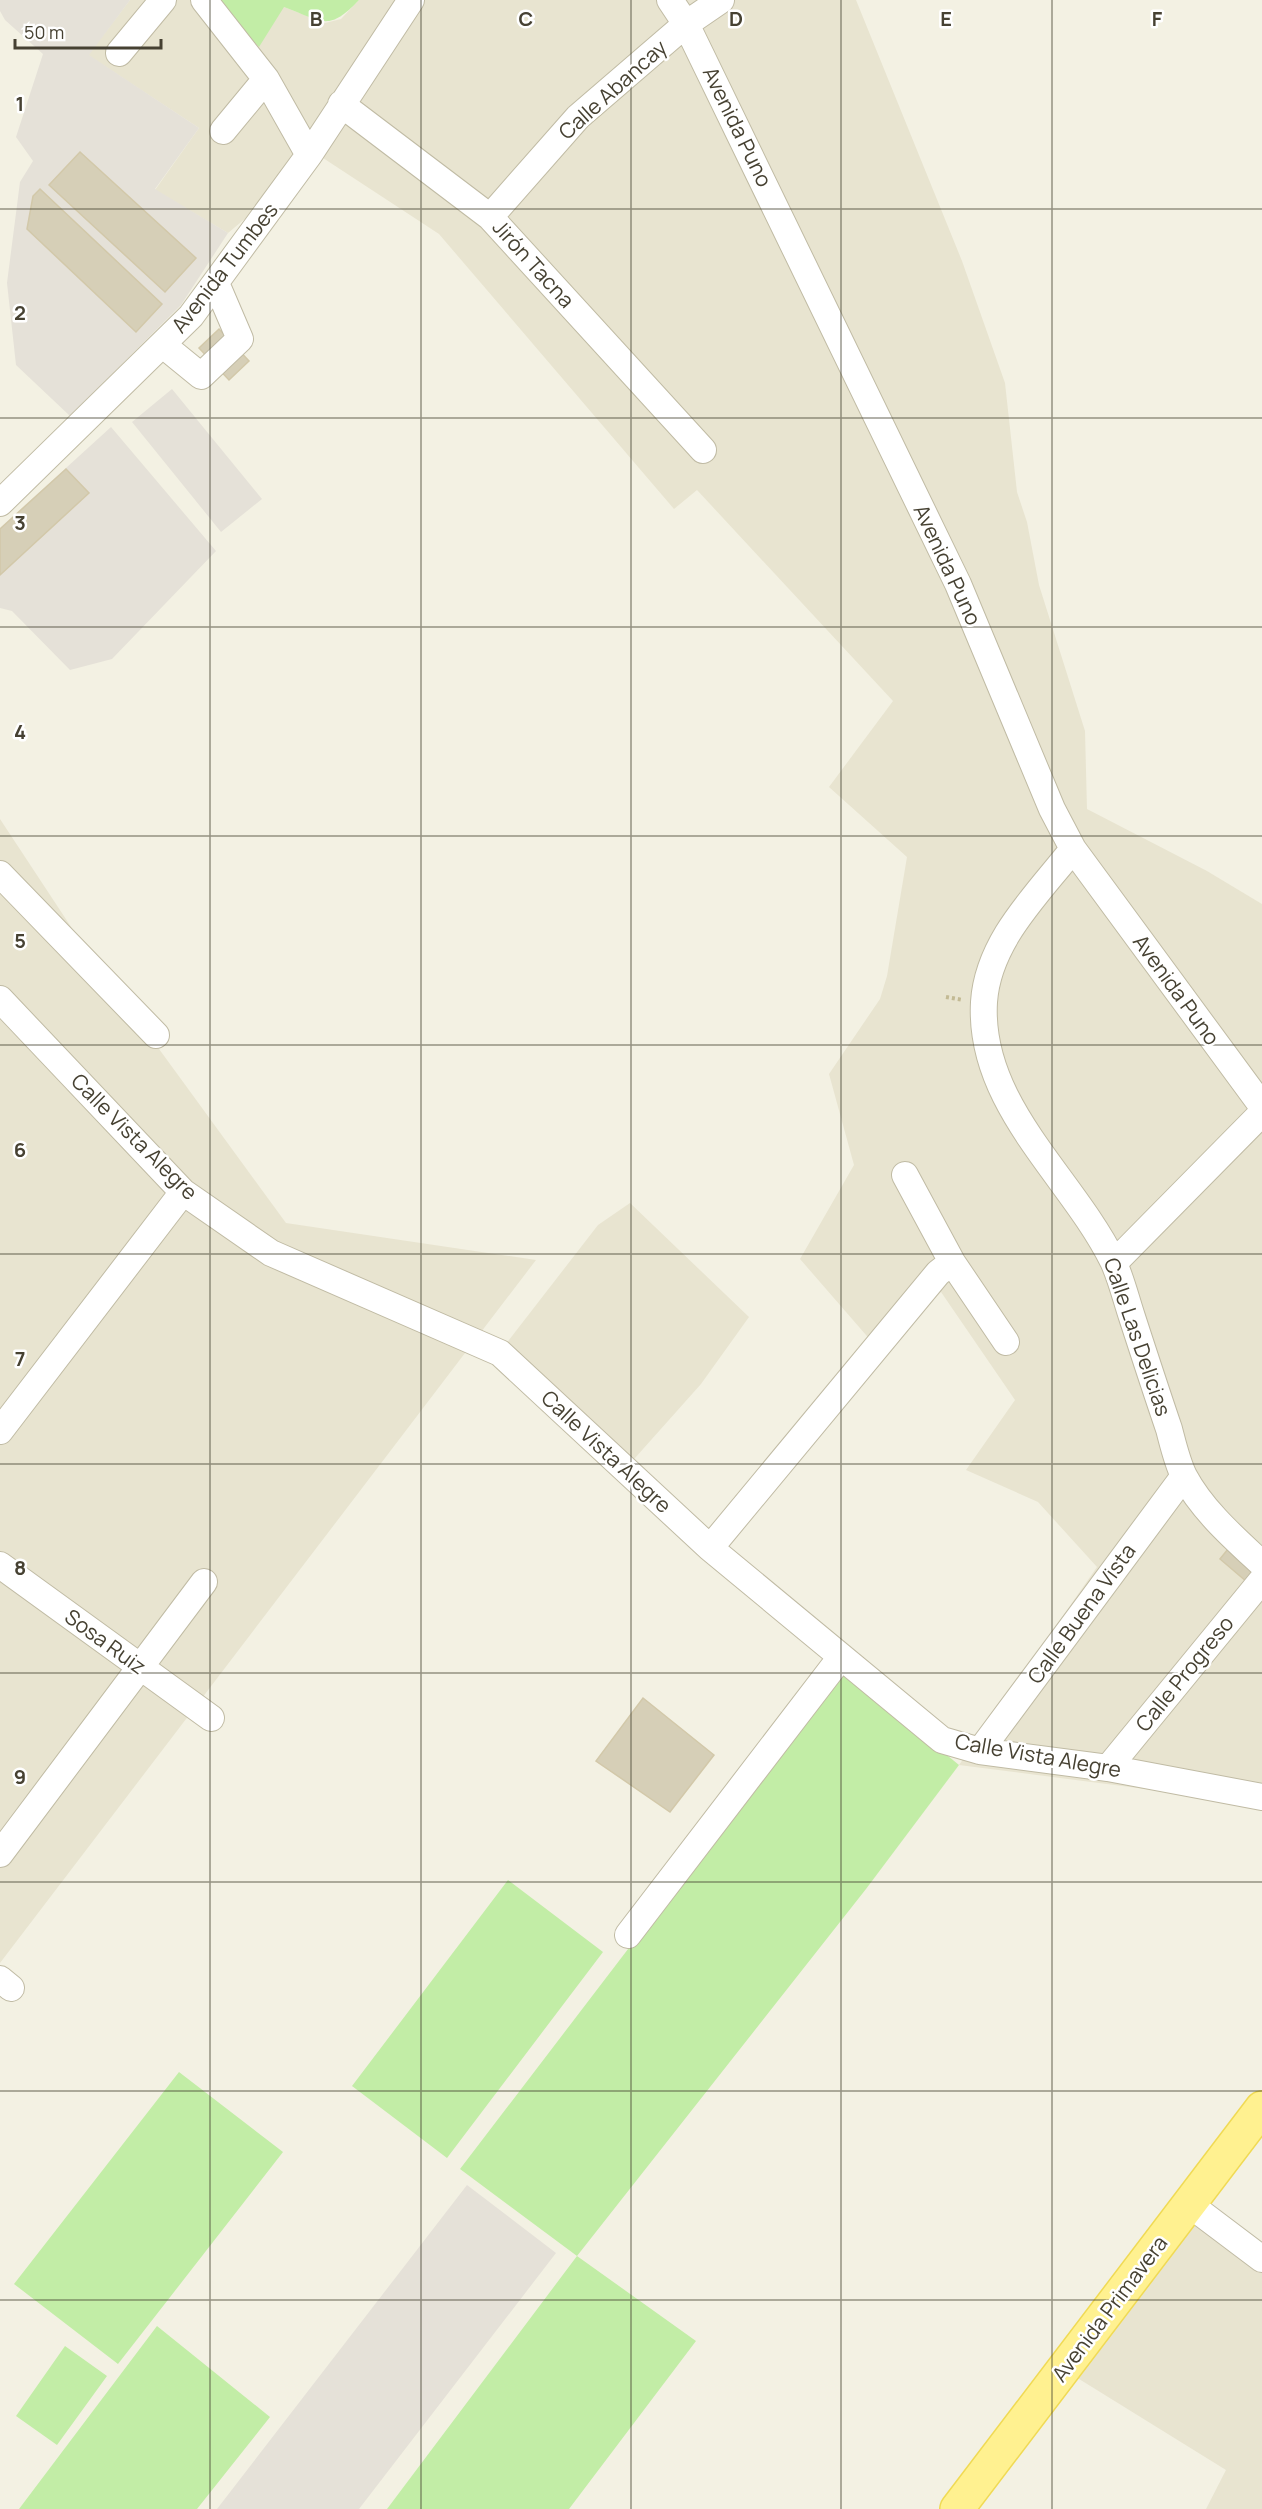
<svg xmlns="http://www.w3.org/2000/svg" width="1262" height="2509" font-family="Manrope,sans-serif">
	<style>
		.residential { fill: #e8e4d0 }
		.industrial { fill: #e5e1d8 }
		.green { fill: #c2eda6 }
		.building { fill: #d6cfb7; stroke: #d2c8a9; stroke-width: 1.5 }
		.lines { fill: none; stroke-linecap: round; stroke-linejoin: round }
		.minor-casing { stroke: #c0bba4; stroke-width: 28 }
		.major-casing { stroke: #f0da54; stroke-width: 36 }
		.path { stroke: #c3ba94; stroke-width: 4; stroke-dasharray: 3 3; stroke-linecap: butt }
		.minor { stroke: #fff; stroke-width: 26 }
		.major { stroke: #fff190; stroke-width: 33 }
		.grid { fill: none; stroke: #464132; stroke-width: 1.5; stroke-opacity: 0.55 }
		.labels { text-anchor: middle; stroke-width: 5; stroke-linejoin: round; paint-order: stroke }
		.street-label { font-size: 21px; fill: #464132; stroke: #fff }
		.grid-label { font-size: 20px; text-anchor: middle; font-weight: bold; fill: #464132; stroke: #fff; stroke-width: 5; stroke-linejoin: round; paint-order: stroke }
	</style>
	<rect width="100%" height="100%" fill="#f3f1e3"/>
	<path class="residential" d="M 130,0 L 215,0 L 284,7 L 325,23 L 341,19 L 359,0 L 856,0 L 962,261 L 1005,383 L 1017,492 L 1027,522 L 1039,585 L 1085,731 L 1087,809 L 1207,871 L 1262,904 L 1262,1804 L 959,1765 L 1097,1567 L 1038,1502 L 966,1470 L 1015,1400 L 941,1292 L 879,1350 L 800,1259 L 854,1165 L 829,1074 L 880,999 L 887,976 L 907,857 L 829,787 L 893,701 L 697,490 L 674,509 L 439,234 L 320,156 L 228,233 L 155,190 L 199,128 L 88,55 Z
		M 0,819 L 81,942 L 286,1223 L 536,1260 L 0,1963 Z
		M 630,1203 L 749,1317 L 701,1384 L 627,1467 L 502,1349 L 598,1225 Z
		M 1203,2204 L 1262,2248 L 1262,2509 L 1206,2509 L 1226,2470 L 1071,2374 Z"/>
	<path class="industrial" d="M 0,0 L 130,0 L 89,55 L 199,128 L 155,189 L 228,233 L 181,305 L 70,416 L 16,365 L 7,283 L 20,182 L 33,161 L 16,137 L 43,54 L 5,20 L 0,11 Z
		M 172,389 L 262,499 L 221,532 L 132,422 Z
		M 111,427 L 216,551 L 112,659 L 70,670 L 12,611 L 0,608 L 0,528 Z
		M 467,2185 L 556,2253 L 359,2509 L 217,2509 Z"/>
	<path class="green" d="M 215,0 L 359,0 C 328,33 322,21 284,7 L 259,47 Z
		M 842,1669 L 959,1765 L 866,1889 L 577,2256 L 696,2341 L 569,2509 L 387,2509 L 577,2256 L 460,2169 Z
		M 508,1880 L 603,1952 L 447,2158 L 352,2086 Z
		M 179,2072 L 283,2152 L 118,2364 L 14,2284 Z
		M 157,2326 L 270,2417 L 197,2509 L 19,2509 Z
		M 65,2346 L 107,2376 L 57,2445 L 16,2416 Z"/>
	<path class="building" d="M 80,152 L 196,258 L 165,292 L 49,185 Z
		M 40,189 L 162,304 L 136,332 L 27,229 L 33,196 Z
		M 219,329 L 249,361 L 229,380 L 199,348 Z
		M 66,469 L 89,493 L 0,575 L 0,529 Z
		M 1228,1549 L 1255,1572 L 1247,1582 L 1220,1559 Z
		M 643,1698 L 714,1755 L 670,1812 L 596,1761 Z"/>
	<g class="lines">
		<defs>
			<path id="minor" d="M 204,0 L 266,79 L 309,155
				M 670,0 L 686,24 L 958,584 L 1052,809 L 1073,849 L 1262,1106
				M 119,53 L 163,0
				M 341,104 L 490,217 L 703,450
				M 223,131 L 266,79
				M 490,217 L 578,117 L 686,24 L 721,0
				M 163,345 L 201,376 L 240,339 L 216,283
				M 0,503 L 191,316 L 309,155 L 411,0
				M 1073,849 C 1037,895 988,941 984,1002 C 978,1105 1071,1176 1113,1261 C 1121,1278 1126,1299 1132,1317 C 1144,1354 1156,1391 1169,1429 C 1173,1444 1177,1462 1184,1476 C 1202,1510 1234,1538 1262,1564
				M 0,874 L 156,1035
				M 0,999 L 183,1192 L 271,1253 L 500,1353 L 710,1548 L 942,1740 L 980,1751 L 1108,1768 L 1262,1797
				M 905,1175 L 952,1262 L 1006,1342
				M 1114,1263 L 1262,1113
				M 0,1431 L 183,1192
				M 710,1548 L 938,1273 L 952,1262
				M 0,1565 L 211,1718
				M 980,1751 L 1184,1476
				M 1108,1768 L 1262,1580
				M 0,1854 L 204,1582
				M 628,1935 L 841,1657
				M 0,1979 L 11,1988
				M 1189,2204 L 1262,2259"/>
			<path id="major" d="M 957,2509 L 1262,2108"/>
		</defs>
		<use href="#minor" class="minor-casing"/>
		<use href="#major" class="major-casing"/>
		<path class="path" d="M 946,997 L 963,1000"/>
		<use href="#minor" class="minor"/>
		<use href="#major" class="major"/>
	</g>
	<path class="grid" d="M 210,0 L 210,2509M 421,0 L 421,2509M 631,0 L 631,2509M 841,0 L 841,2509M 1052,0 L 1052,2509M 0,209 L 1262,209M 0,418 L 1262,418M 0,627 L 1262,627M 0,836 L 1262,836M 0,1045 L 1262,1045M 0,1254 L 1262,1254M 0,1464 L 1262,1464M 0,1673 L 1262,1673M 0,1882 L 1262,1882M 0,2091 L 1262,2091M 0,2300 L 1262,2300"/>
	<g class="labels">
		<g class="street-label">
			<text transform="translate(613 90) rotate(-42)" y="7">Calle Abancay</text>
			<text transform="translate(737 127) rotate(64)" y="7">Avenida Puno</text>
			<text transform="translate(533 264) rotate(48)" y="7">Jirón Tacna</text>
			<text transform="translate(225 268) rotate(-52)" y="7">Avenida Tumbes</text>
			<text transform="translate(947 565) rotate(65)" y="7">Avenida Puno</text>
			<text transform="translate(1176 990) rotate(54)" y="7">Avenida Puno</text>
			<text transform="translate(134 1137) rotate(45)" y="7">Calle Vista Alegre</text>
			<text transform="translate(1137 1337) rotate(71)" y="7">Calle Las Delicias</text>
			<text transform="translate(606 1452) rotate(43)" y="7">Calle Vista Alegre</text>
			<text transform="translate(1082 1614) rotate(-54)" y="7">Calle Buena Vista</text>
			<text transform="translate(105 1642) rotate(36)" y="7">Sosa Ruiz</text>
			<text transform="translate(1185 1674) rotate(-51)" y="7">Calle Progreso</text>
			<text transform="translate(1038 1756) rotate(10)" y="7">Calle Vista Alegre</text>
			<text transform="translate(1110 2309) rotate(-53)" y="7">Avenida Primavera</text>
		</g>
	</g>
	<g class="grid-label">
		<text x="316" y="26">B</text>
		<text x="526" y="26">C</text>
		<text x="736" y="26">D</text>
		<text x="946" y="26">E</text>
		<text x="1157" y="26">F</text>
		<text x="20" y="111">1</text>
		<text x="20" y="320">2</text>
		<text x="20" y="530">3</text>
		<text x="20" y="739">4</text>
		<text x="20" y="948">5</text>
		<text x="20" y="1157">6</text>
		<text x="20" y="1366">7</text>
		<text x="20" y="1575">8</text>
		<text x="20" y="1784">9</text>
	</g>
	<path d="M15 39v9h146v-9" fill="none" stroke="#464132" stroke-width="3"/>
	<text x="24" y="39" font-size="18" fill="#464132" stroke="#ffffff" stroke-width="4.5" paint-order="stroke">50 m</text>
</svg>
